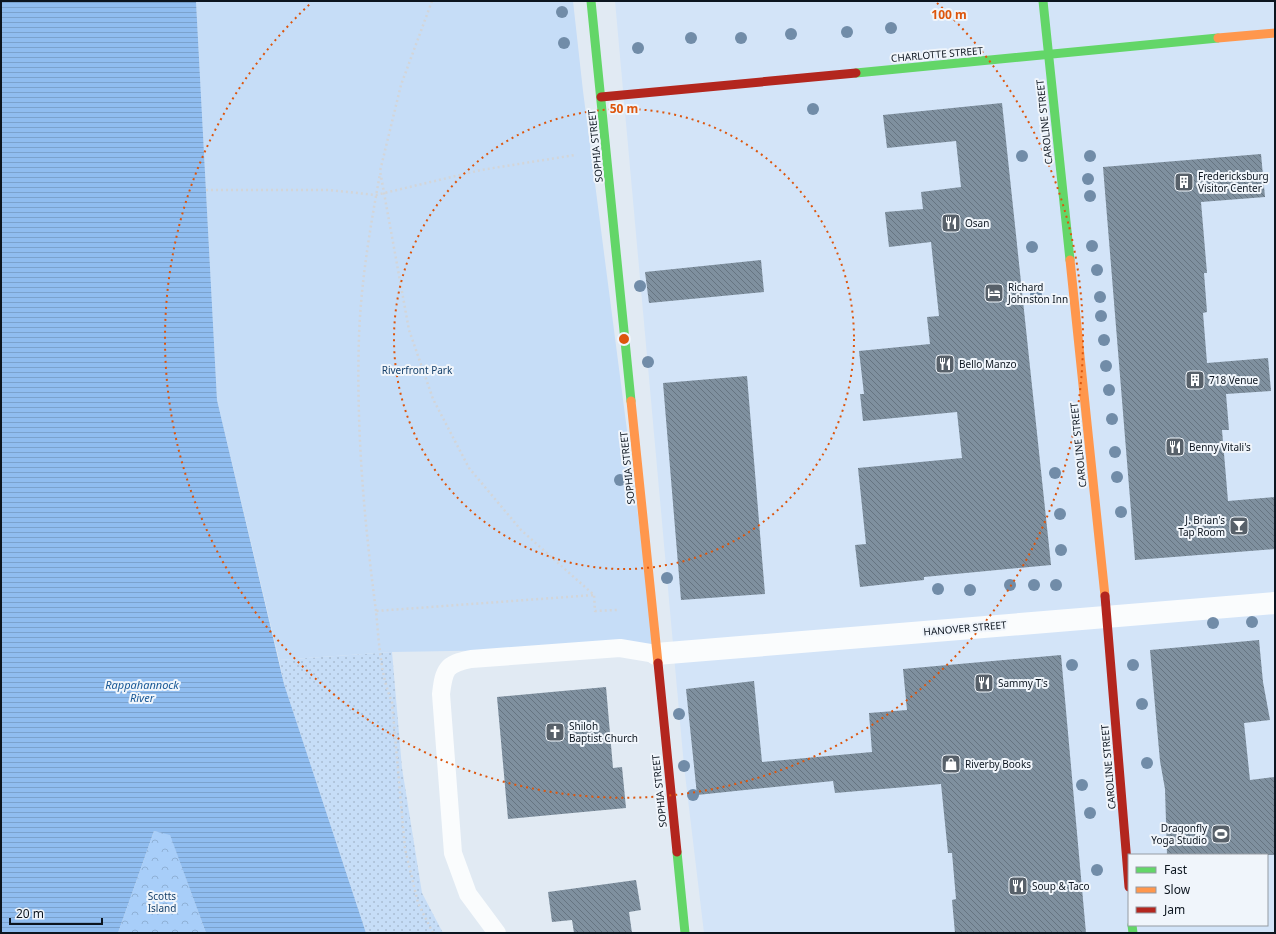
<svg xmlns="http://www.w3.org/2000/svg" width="1276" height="934" font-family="'Noto Sans',sans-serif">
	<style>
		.built { fill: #d3e4f8; fill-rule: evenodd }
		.grass { fill: url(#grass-dots) }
		.forest { fill: url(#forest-crowns) }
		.park { fill: #c6ddf7 }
		.water { fill: url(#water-rules) }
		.building { fill: url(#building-back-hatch) }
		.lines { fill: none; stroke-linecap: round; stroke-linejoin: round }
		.path { stroke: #d3d5d8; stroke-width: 2.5; stroke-dasharray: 2 3; stroke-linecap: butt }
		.lane { stroke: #fafcfd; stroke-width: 18 }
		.street { stroke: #fafcfd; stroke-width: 22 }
		.fast { stroke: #63d668; stroke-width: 9 }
		.slow { stroke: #ff974d; stroke-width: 9 }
		.jam { stroke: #b3261e; stroke-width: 9 }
		.tree { fill: #718ca8 }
		.ring { fill: none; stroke: #dd560d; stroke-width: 2; stroke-dasharray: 2 4 }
		.labels { text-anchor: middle; stroke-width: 4; stroke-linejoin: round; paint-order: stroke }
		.street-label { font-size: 10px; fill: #0c151f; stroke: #f0f5fb }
		.poi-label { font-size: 10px; fill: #0c151f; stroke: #f0f5fb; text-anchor: start }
		.park-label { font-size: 10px; fill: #15406b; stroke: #f0f5fb }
		.water-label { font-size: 11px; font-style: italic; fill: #175795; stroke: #f0f5fb }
		.centre { fill: #dd560d; stroke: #f0f5fb; stroke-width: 2 }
		.ring-label { font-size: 12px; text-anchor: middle; font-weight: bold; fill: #dd560d; stroke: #f0f5fb; stroke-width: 4; stroke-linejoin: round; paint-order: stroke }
	</style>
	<defs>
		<pattern id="grass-dots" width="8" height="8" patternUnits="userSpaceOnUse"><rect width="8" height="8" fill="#c6ddf7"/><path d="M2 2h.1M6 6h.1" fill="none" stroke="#a9bdd3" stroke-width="1.8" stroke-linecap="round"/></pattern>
		<pattern id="forest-crowns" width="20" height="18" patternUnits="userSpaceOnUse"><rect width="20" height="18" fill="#a8cef9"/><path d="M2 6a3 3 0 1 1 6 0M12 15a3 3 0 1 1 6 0" fill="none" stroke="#8fb0d5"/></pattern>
		<pattern id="water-rules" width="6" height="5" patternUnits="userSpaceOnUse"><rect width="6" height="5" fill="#90bdf0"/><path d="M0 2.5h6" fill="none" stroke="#7ba2cd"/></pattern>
		<pattern id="building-back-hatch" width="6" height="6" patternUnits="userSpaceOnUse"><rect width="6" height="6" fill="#7f909f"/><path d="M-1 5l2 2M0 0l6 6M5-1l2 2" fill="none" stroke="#667481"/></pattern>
	</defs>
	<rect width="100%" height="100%" fill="#e1eaf3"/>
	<path class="built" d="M 615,1 L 1275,1 L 1275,933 L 704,933 L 684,766 ZM 1129,855 L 1267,855 L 1267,925 L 1129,925 Z"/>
	<path class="grass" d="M 392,652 L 402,768 L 422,893 L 443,933 L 366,933 L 284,684 L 279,660 Z"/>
	<path class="forest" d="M 154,831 L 170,834 L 206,933 L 118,933 Z"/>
	<path class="park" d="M 196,1 L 573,1 L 583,91 L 656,654 L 620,648 L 392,652 L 279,660 L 217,400 Z"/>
	<path class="water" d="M 1,1 L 196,1 L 217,400 L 284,684 L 366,933 L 206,933 L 170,835 L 154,831 L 118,933 L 1,933 Z"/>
	<path class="building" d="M 1002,103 L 1051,565 L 924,577 L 924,580 L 860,587 L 855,545 L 866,544 L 858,468 L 962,458 L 957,412 L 863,421 L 860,394 L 864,394 L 859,351 L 930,344 L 927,317 L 939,316 L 931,242 L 889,247 L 885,212 L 923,209 L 921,192 L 961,187 L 956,141 L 887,148 L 883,115 Z
		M 1261,154 L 1265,197 L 1201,202 L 1207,273 L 1204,273 L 1207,312 L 1203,313 L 1207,363 L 1268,358 L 1271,391 L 1226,394 L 1229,430 L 1222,430 L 1228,501 L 1275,497 L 1275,549 L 1135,560 L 1103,167 Z
		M 761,260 L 764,292 L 649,303 L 645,272 Z
		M 747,376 L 765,594 L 681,600 L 663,383 Z
		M 1259,640 L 1263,682 L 1270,720 L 1244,723 L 1250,780 L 1275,777 L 1275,855 L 1167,855 L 1165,789 L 1160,761 L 1150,650 Z
		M 1061,655 L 1086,933 L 955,933 L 952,900 L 956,899 L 952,853 L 948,853 L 941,784 L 835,793 L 833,781 L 697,795 L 686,689 L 754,681 L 762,762 L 872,752 L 869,713 L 907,710 L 903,669 Z
		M 606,687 L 613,768 L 622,767 L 626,808 L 508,819 L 497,697 Z
		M 636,880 L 641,910 L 629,912 L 632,933 L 574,933 L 572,920 L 552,922 L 548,892 Z"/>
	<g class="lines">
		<path class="path" d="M 432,1 L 401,85 L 380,171 L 409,330 L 433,399 L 469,468 L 521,530 L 594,595 L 595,611 L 617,610
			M 206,190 L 329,190 L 376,195 L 481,170 L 575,155
			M 376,611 C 364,520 356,428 359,336 C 361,282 370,228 380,174
			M 433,933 L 418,903 L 405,849 L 392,702 C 380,674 379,641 376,611 L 594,595"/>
		<path class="lane" d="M 497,933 L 468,894 L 453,853 L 441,694 C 444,669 446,664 471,659 L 620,648 L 656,654"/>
		<path class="street" d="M 656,654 L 1275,603"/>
		<path class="fast" d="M 591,1 L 631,401
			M 1043,1 L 1070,260
			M 856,73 L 1218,38
			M 677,852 L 685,933
			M 1132,925 L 1133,933"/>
		<path class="slow" d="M 1218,38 L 1275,33
			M 1070,260 L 1105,596
			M 631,401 L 658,663"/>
		<path class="jam" d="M 601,97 L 856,73
			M 1105,596 L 1129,887
			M 658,663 L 677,852"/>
	</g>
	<g class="tree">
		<circle cx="562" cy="12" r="6"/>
		<circle cx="891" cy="28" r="6"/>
		<circle cx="847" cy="32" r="6"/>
		<circle cx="791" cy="34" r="6"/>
		<circle cx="691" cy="38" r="6"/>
		<circle cx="741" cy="38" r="6"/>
		<circle cx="564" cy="43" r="6"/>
		<circle cx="638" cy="48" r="6"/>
		<circle cx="813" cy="109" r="6"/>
		<circle cx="1022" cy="156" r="6"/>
		<circle cx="1090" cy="156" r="6"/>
		<circle cx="1088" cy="179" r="6"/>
		<circle cx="1090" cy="196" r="6"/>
		<circle cx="1092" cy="246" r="6"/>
		<circle cx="1032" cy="247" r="6"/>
		<circle cx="1097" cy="270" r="6"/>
		<circle cx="640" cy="286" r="6"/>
		<circle cx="1036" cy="295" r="6"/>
		<circle cx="1100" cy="297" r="6"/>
		<circle cx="1101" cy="316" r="6"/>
		<circle cx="1104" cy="340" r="6"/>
		<circle cx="648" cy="362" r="6"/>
		<circle cx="1106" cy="366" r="6"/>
		<circle cx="1109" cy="390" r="6"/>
		<circle cx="1112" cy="419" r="6"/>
		<circle cx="1115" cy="452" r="6"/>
		<circle cx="1055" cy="473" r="6"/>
		<circle cx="1117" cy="477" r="6"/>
		<circle cx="620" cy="480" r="6"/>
		<circle cx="1121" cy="512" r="6"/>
		<circle cx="1060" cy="514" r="6"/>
		<circle cx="1061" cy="550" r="6"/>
		<circle cx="667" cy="578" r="6"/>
		<circle cx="1010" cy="585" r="6"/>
		<circle cx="1034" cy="585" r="6"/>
		<circle cx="1056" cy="585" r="6"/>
		<circle cx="938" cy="589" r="6"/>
		<circle cx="970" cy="590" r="6"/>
		<circle cx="1252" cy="622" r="6"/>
		<circle cx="1213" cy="623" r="6"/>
		<circle cx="1072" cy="665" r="6"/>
		<circle cx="1133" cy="665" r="6"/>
		<circle cx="1142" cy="704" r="6"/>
		<circle cx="679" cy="714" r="6"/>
		<circle cx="1147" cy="763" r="6"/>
		<circle cx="684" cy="766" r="6"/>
		<circle cx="1082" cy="785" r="6"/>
		<circle cx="693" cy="795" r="6"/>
		<circle cx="1090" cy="813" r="6"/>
		<circle cx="1097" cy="870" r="6"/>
	</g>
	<g class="ring">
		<circle cx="624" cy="339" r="230"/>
		<path d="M937 3A459 459 0 1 1 311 3"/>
	</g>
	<defs>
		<symbol id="building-square" viewBox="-11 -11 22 22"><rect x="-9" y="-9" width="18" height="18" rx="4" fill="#576069" stroke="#f0f5fb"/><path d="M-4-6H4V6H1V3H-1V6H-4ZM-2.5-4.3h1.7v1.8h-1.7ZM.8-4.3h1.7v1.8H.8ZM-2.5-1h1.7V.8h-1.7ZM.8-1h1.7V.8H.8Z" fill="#fff"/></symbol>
		<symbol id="restaurant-square" viewBox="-11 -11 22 22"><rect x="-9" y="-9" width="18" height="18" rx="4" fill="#576069" stroke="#f0f5fb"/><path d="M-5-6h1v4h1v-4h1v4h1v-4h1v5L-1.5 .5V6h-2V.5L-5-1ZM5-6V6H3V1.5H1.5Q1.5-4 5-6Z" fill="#fff"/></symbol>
		<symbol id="hotel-square" viewBox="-11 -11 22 22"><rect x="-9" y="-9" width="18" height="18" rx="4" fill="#576069" stroke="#f0f5fb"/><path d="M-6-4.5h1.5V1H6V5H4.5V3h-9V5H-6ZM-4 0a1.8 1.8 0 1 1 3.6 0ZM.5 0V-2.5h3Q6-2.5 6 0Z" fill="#fff"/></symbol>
		<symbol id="bar-square" viewBox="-11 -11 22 22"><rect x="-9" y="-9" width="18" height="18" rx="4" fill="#576069" stroke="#f0f5fb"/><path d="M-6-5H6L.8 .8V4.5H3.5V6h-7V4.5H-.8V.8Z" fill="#fff"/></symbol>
		<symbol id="church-square" viewBox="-11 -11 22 22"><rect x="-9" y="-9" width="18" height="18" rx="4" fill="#576069" stroke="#f0f5fb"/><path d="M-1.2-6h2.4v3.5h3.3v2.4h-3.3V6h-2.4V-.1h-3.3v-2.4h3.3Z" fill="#fff"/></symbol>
		<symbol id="shop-square" viewBox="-11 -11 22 22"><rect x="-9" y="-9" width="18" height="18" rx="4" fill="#576069" stroke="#f0f5fb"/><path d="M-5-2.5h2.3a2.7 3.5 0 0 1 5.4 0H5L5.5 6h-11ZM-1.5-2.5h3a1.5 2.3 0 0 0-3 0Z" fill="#fff"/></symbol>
		<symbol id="stadium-square" viewBox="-11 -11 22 22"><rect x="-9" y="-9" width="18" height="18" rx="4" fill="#576069" stroke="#f0f5fb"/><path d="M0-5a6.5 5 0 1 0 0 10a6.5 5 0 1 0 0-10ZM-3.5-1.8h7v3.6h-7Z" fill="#fff"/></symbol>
	</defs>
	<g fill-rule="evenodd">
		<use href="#building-square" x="1173" y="171" width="22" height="22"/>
		<use href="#restaurant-square" x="940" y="212" width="22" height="22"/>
		<use href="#hotel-square" x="983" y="282" width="22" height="22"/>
		<use href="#restaurant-square" x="934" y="353" width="22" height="22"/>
		<use href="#building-square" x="1184" y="369" width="22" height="22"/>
		<use href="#restaurant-square" x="1164" y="436" width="22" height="22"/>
		<use href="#bar-square" x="1228" y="515" width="22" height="22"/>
		<use href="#restaurant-square" x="973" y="672" width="22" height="22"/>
		<use href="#church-square" x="544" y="721" width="22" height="22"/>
		<use href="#shop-square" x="940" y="753" width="22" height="22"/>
		<use href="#stadium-square" x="1210" y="823" width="22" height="22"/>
		<use href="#restaurant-square" x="1007" y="875" width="22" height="22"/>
	</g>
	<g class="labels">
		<g class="street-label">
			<text transform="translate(937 54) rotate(-5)" y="4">CHARLOTTE STREET</text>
			<text transform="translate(1044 122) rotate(-96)" y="4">CAROLINE STREET</text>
			<text transform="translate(595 146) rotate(-96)" y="4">SOPHIA STREET</text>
			<text transform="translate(1078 445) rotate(-96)" y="4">CAROLINE STREET</text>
			<text transform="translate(627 468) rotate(-96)" y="4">SOPHIA STREET</text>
			<text transform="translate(965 628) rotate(-5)" y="4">HANOVER STREET</text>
			<text transform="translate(1108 767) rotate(-95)" y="4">CAROLINE STREET</text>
			<text transform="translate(659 791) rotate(-96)" y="4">SOPHIA STREET</text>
		</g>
		<g class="poi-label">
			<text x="1198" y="180">Fredericksburg<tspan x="1198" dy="12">Visitor Center</tspan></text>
			<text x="965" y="227">Osan</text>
			<text x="1008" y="291">Richard<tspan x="1008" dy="12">Johnston Inn</tspan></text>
			<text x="959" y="368">Bello Manzo</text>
			<text x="1209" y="384">718 Venue</text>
			<text x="1189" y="451">Benny Vitali's</text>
			<text x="1225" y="524" text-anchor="end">J. Brian's<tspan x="1225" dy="12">Tap Room</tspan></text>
			<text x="998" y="687">Sammy T's</text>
			<text x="569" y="730">Shiloh<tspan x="569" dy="12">Baptist Church</tspan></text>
			<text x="965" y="768">Riverby Books</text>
			<text x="1207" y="832" text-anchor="end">Dragonfly<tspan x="1207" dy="12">Yoga Studio</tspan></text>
			<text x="1032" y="890">Soup &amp; Taco</text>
		</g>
		<g class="park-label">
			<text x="417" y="374">Riverfront Park</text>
			<text x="162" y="900">Scotts<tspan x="162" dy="12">Island</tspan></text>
		</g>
		<g class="water-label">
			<text x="142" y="689">Rappahannock<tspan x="142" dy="13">River</tspan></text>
		</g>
	</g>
	<circle cx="624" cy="339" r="6" class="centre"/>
	<g class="ring-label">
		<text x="949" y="19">100 m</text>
		<text x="624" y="113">50 m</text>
	</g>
	<rect width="1276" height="934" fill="none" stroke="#0c151f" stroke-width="4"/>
	<rect x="1128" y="854" width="140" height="72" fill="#f0f5fb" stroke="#959ba3"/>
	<rect x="1136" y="867" width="20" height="6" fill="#63d668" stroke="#959ba3"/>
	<text x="1164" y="874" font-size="12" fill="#0c151f">Fast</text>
	<rect x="1136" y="887" width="20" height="6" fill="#ff974d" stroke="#959ba3"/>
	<text x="1164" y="894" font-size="12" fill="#0c151f">Slow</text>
	<rect x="1136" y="907" width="20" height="6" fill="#b3261e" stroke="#959ba3"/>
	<text x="1164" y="914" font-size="12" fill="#0c151f">Jam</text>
	<path d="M10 918v6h92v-6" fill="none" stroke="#0c151f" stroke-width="2"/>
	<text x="16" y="918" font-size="12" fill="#0c151f" stroke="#f0f5fb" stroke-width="3" paint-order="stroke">20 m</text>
</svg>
